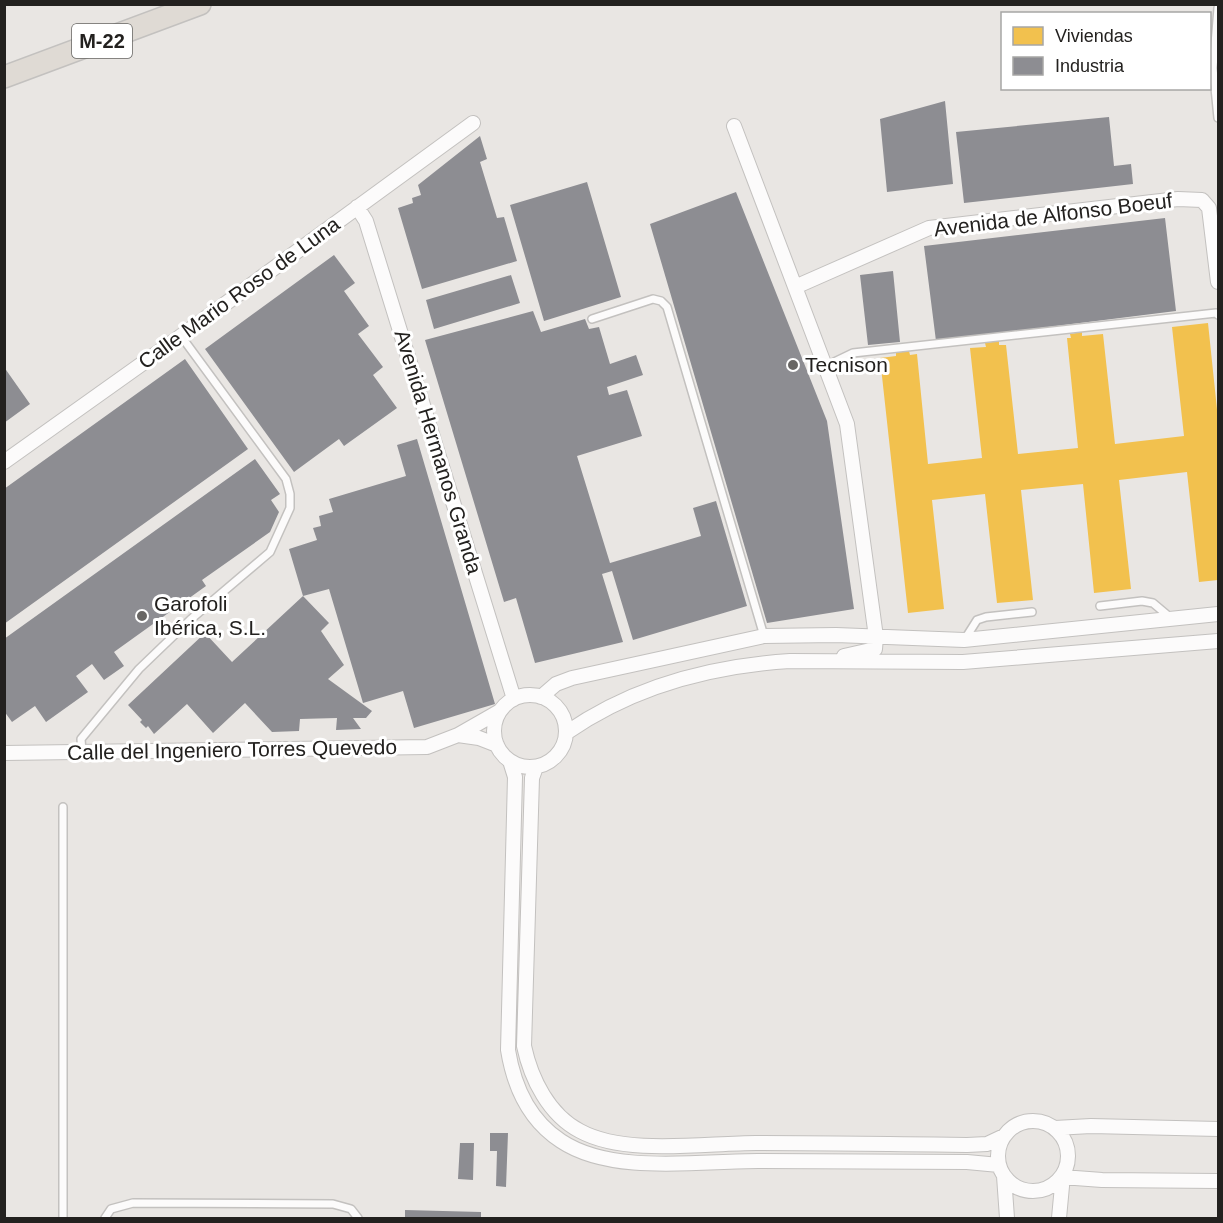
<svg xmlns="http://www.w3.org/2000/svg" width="1223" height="1223" font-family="Helvetica,sans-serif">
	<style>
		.homes { fill: #f2c14e }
		.industry { fill: #8d8d92 }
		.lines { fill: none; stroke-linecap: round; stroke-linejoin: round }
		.service-casing { stroke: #c3c1bf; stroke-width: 10 }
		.minor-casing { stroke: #c3c1bf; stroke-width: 16 }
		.trunk-casing { stroke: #c3c1bf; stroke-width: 24 }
		.service { stroke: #fcfbfb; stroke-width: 7 }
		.minor { stroke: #fcfbfb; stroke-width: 14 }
		.trunk { stroke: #dfdad4; stroke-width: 21 }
		.poi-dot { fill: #686664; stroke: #fff; stroke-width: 2 }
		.labels { text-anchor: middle; stroke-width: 6; stroke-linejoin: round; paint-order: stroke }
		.shield { fill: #fff; stroke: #656462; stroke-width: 1.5 }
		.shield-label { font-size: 20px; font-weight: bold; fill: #23211f }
		.street-label { font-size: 21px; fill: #23211f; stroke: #fff }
		.poi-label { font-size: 21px; fill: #23211f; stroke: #fff; text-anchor: start }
	</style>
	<rect width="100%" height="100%" fill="#e9e6e3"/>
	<path class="homes" d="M 1208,323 L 1218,419 L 1218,580 L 1199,582 L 1187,472 L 1119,480 L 1131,589 L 1094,593 L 1083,484 L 1021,490 L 1033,600 L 997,603 L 985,494 L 932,500 L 944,609 L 908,613 L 880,358 L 896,356 L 896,352 L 909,351 L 910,355 L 917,354 L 928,464 L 982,458 L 970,348 L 986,347 L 985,343 L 999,341 L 999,345 L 1006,345 L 1018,454 L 1078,448 L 1067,338 L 1071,338 L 1070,334 L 1082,332 L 1082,336 L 1103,334 L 1115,444 L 1184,436 L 1172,327 Z"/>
	<path class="industry" d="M 945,101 L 953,184 L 887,192 L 880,119 Z
		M 1109,117 L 1114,166 L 1131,164 L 1133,184 L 964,203 L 956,132 Z
		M 480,136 L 487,159 L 480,162 L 497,218 L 504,217 L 517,261 L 422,289 L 398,208 L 413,203 L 412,198 L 421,195 L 418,185 Z
		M 587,182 L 621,297 L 544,321 L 510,205 Z
		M 736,192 L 827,421 L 854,609 L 767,623 L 650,224 Z
		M 1165,218 L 1176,311 L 936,341 L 924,246 Z
		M 334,255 L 355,283 L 344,291 L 369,326 L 358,334 L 383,367 L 373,375 L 397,408 L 344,446 L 339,439 L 294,472 L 205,349 Z
		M 893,271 L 900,342 L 868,345 L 860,275 Z
		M 511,275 L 520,303 L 434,329 L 426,300 Z
		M 533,311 L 541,332 L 585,319 L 589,329 L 599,327 L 610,364 L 636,355 L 643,375 L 607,387 L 609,395 L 627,390 L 642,436 L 577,456 L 610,563 L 701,536 L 693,508 L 716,501 L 747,606 L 633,640 L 612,571 L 602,574 L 623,642 L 535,663 L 516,598 L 504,602 L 425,340 Z
		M 185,359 L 248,449 L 4,624 L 4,489 Z
		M 4,367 L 30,404 L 4,423 Z
		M 417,439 L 495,704 L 414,728 L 403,691 L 363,703 L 329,589 L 303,596 L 289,549 L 317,540 L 313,528 L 321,526 L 319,516 L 333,512 L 329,499 L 406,476 L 397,445 Z
		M 255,459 L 280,494 L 271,500 L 279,512 L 270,532 L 202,580 L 206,586 L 114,652 L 124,666 L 104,680 L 92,664 L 76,676 L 88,692 L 46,722 L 35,706 L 12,722 L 4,711 L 4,639 Z
		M 303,596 L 329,623 L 321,631 L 344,665 L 328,679 L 372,711 L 366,718 L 353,718 L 361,729 L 336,730 L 337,718 L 300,719 L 299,731 L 272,732 L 245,703 L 213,733 L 187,704 L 154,734 L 148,726 L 146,728 L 140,722 L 142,720 L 128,705 L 205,633 L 232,662 Z
		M 490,1133 L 508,1133 L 506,1187 L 496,1186 L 497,1151 L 490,1151 Z
		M 460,1143 L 474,1143 L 473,1180 L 458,1179 Z
		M 405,1210 L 481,1212 L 481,1218 L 405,1218 Z"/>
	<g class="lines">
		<defs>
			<path id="service" d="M 1218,8 L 1213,68 L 1218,118
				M 592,319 L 653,299 L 661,301 L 667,307 L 764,636
				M 826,366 L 853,353 L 1216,313 L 1218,315
				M 1100,606 L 1142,601 L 1153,603 L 1172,619
				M 965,639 L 977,620 L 986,617 L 1032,612
				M 82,752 L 81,739 L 139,669 L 190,620 L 270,552 L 290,508 L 290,494 L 286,479 L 181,336
				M 63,807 L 63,1218
				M 105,1218 L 111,1209 L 133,1203 L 333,1204 L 351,1209 L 358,1218"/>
			<path id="minor" d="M 734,126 L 847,424 L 876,637 L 875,649 L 844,656
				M 357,207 L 366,221 L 514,699
				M 795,287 L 929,228 L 1178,199 L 1202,200 L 1209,208 L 1218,282
				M 4,462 L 181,336 L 473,123
				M494 731a36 36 0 1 1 72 0a36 36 0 1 1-72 0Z
				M 541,697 L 556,684 L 572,678 L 764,636 L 836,635 L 964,640 L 1218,614
				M 566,733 C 632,687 711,666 790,661 L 963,662 L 1218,641
				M 458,735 L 479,738 L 497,745
				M 4,753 L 427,747 L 458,735 L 500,711
				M 510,761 L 515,777 L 508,1050 C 514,1087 529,1120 561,1141 C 612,1175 699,1161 758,1161 C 827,1161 897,1162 967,1162 L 999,1165
				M 536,767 L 532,778 L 524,1046 C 531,1079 549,1115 580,1131 C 626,1156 705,1143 756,1143 C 827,1143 897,1144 967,1145 L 987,1144 L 1004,1136
				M998 1156a35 35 0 1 1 70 0a35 35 0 1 1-70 0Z
				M 1055,1128 L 1091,1126 L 1218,1129
				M 1004,1176 L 1007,1218
				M 1062,1177 L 1102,1180 L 1218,1181
				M 1059,1218 L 1062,1186 L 1060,1179"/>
			<path id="trunk" d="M 4,77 L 200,4"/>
		</defs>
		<use href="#service" class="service-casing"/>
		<use href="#minor" class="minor-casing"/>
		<use href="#trunk" class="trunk-casing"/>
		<use href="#service" class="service"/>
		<use href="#minor" class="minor"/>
		<use href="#trunk" class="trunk"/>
	</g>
	<g class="poi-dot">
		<circle cx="793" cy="365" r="6"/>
		<circle cx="142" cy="616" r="6"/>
	</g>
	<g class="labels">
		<rect class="shield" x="72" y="24" width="60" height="34" rx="4.5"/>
		<g class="shield-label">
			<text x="102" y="48">M-22</text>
		</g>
		<g class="street-label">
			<text transform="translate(1053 215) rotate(-7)" y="7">Avenida de Alfonso Boeuf</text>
			<text transform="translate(239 293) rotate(-36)" y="7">Calle Mario Roso de Luna</text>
			<text transform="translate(438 452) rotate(73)" y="7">Avenida Hermanos Granda</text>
			<text transform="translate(232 750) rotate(-1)" y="7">Calle del Ingeniero Torres Quevedo</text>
		</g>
		<g class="poi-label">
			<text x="805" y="372">Tecnison</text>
			<text x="154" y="611">Garofoli<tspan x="154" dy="24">Ibérica, S.L.</tspan></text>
		</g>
	</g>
	<rect width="1223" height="1223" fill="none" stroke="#23211f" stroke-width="12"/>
	<rect x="1001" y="12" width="210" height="78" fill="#ffffff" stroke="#a7a6a5" stroke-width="1.5"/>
	<rect x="1013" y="27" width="30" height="18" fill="#f2c14e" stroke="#a7a6a5" stroke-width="1.5"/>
	<text x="1055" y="42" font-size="18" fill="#23211f">Viviendas</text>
	<rect x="1013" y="57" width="30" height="18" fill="#8d8d92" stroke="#a7a6a5" stroke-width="1.5"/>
	<text x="1055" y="72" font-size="18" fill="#23211f">Industria</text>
</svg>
